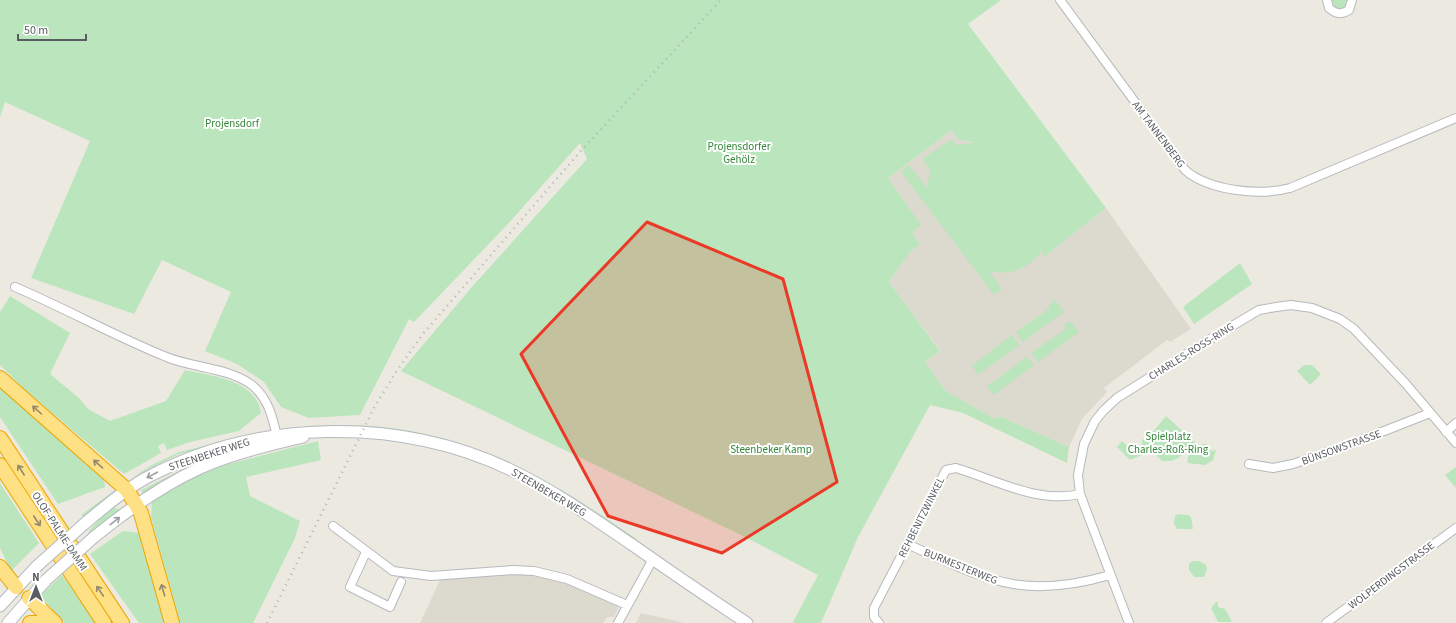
<svg xmlns="http://www.w3.org/2000/svg" width="1456" height="623" font-family="'Source Sans 3',sans-serif">
	<style>
		.education { fill: #dcd9ce }
		.green { fill: #bbe5bc }
		.lines { fill: none; stroke-linecap: round; stroke-linejoin: round }
		.street-casing { stroke: #b6b8bd; stroke-width: 10 }
		.secondary-casing { stroke: #b6b9bf; stroke-width: 13 }
		.highway-casing { stroke: #eca500; stroke-width: 16 }
		.street { stroke: #fff; stroke-width: 8 }
		.secondary { stroke: #fff; stroke-width: 11 }
		.highway { stroke: #fee085; stroke-width: 14 }
		.rail { stroke: #b2b3b3; stroke-width: 2.5; stroke-dasharray: 1 5; stroke-linecap: butt }
		.secondary-bridge-casing { stroke: #b6b9bf; stroke-width: 13; stroke-linecap: butt }
		.secondary-bridge { stroke: #fff; stroke-width: 11 }
		.oneway { stroke: #938a6e }
		.oneway2 { stroke: #9b9da0 }
		.marked { fill: #eb3928; fill-opacity: 0.2; stroke: #eb3928; stroke-width: 3; stroke-linejoin: round }
		.labels { text-anchor: middle; stroke-width: 4; stroke-linejoin: round; paint-order: stroke }
		.park-label { font-size: 11px; fill: #348638; stroke: #fff }
		.street-label { font-size: 11px; fill: #595c61; stroke: #fff }
	</style>
	<rect width="100%" height="100%" fill="#eceae0"/>
	<path class="education" d="M 952,130 L 958,139 L 986,146 L 1041,206 L 1044,257 L 1106,208 L 1191,329 L 1170,342 L 1167,340 L 1104,388 L 1107,392 L 1082,419 L 1069,447 L 999,416 L 995,419 L 946,391 L 925,362 L 940,350 L 889,282 L 910,252 L 920,244 L 912,232 L 888,178 Z
		M 513,571 L 549,575 L 620,604 L 614,617 L 607,617 L 603,623 L 420,623 L 442,576 Z
		M 641,613 L 685,623 L 686,623 L 636,623 Z"/>
	<path class="green" d="M 0,0 L 1001,0 L 968,24 L 1106,208 L 1044,257 L 1042,250 C 1030,268 1011,276 989,271 L 1002,289 L 994,295 L 901,172 L 909,165 L 927,188 L 930,170 L 922,159 L 952,139 L 956,145 L 975,143 L 958,139 L 952,130 L 888,178 L 921,225 L 912,232 L 920,244 L 910,252 L 889,282 L 940,351 L 925,362 L 946,391 L 995,419 L 999,416 L 1069,447 L 1067,463 L 963,413 L 930,405 L 858,537 L 821,623 L 795,623 L 793,622 L 818,575 L 745,537 L 401,371 L 471,288 L 587,159 L 580,143 L 506,226 L 414,322 L 409,319 L 360,415 L 309,418 L 281,407 L 264,382 L 237,364 L 205,351 L 231,292 L 162,260 L 134,314 L 31,278 L 90,141 L 5,102 L 0,117 Z
		M 1332,0 L 1347,0 C 1348,9 1341,10 1334,7 Z
		M 1240,263 L 1252,284 L 1194,324 L 1183,307 Z
		M 10,296 L 70,333 L 50,374 L 79,398 L 88,409 L 110,421 L 166,401 L 185,370 C 207,375 244,378 257,401 C 259,404 260,409 261,413 L 239,431 L 190,442 L 167,450 L 164,443 L 158,446 L 161,453 L 124,474 L 24,389 L 0,365 L 0,312 Z
		M 1055,300 L 1064,312 L 1023,342 L 1016,332 L 1050,308 L 1049,305 Z
		M 1070,321 L 1079,332 L 1038,362 L 1031,353 L 1066,329 L 1064,325 Z
		M 1012,335 L 1019,345 L 978,375 L 971,364 L 974,364 Z
		M 1027,356 L 1034,365 L 994,395 L 987,386 L 999,378 Z
		M 1304,365 L 1312,365 L 1321,374 L 1310,385 L 1297,371 Z
		M 0,386 L 104,479 L 105,487 L 58,504 L 0,417 Z
		M 1166,416 L 1198,445 L 1206,444 L 1211,451 L 1216,450 L 1213,460 L 1205,465 L 1187,463 L 1189,452 L 1185,449 C 1180,460 1173,462 1162,461 L 1152,451 L 1130,460 L 1117,447 L 1122,441 L 1133,451 L 1139,451 L 1142,447 L 1142,440 L 1153,432 Z
		M 332,425 C 360,425 388,426 416,432 C 500,449 569,492 638,540 C 632,540 574,499 562,492 C 479,443 399,422 303,429 L 306,426 Z
		M 260,433 L 260,434 L 179,454 L 133,477 L 152,465 L 179,452 Z
		M 318,441 L 321,460 L 246,477 L 250,496 L 300,521 L 295,538 L 253,623 L 180,623 L 151,517 L 152,501 L 195,477 L 225,465 Z
		M 222,453 L 145,496 L 141,490 L 179,471 Z
		M 1456,467 L 1456,488 L 1445,475 Z
		M 0,483 L 39,543 L 11,571 L 0,548 Z
		M 118,488 L 120,491 L 83,517 L 81,515 Z
		M 113,508 L 120,509 L 90,534 L 88,532 L 104,514 Z
		M 1178,514 L 1188,515 L 1191,517 L 1193,529 L 1177,529 L 1174,523 L 1175,516 Z
		M 123,531 L 140,533 L 165,623 L 139,623 L 90,554 Z
		M 1193,561 L 1199,561 L 1206,565 L 1207,569 L 1204,577 L 1194,577 L 1189,570 L 1189,563 Z
		M 62,575 L 96,623 L 65,623 L 40,596 Z
		M 1216,602 L 1218,602 L 1218,607 L 1225,609 L 1232,622 L 1218,622 L 1211,608 Z"/>
	<g class="lines">
		<defs>
			<path id="street" d="M 1060,0 L 1185,170 C 1209,191 1260,196 1290,188 L 1456,118
				M 1327,0 L 1329,8 C 1336,14 1341,15 1349,10 L 1352,0
				M 15,287 C 67,309 116,337 169,358 C 195,368 229,368 252,385 C 270,400 273,420 278,441
				M 1446,432 L 1456,423
				M 1249,464 L 1273,468 L 1293,464 L 1351,444 L 1430,413
				M 333,526 L 393,571 L 431,576 L 513,570 L 534,571 L 567,579 L 627,605
				M 907,544 C 986,579 1021,601 1110,575
				M 366,552 L 350,587 L 390,607 L 401,582
				M 618,623 L 653,559
				M 879,623 L 874,617 L 874,608 L 946,470 L 956,468 C 996,480 1038,504 1080,494
				M 1129,623 L 1080,494 L 1078,475 L 1084,444 L 1095,421 L 1103,411 L 1117,398 L 1212,338 L 1259,310 L 1276,307 L 1291,305 L 1312,308 L 1340,319 L 1354,329 L 1406,384 L 1456,443
				M 1326,623 L 1456,528"/>
			<path id="secondary" d="M 83,525 C 103,508 123,491 146,478 C 256,419 398,416 511,470 C 555,491 594,519 634,546 C 671,572 709,598 747,623
				M 93,538 C 126,511 161,486 200,468 C 232,454 269,445 303,437
				M 0,606 L 37,566
				M 8,623 L 46,580"/>
			<path id="highway" d="M 0,378 L 127,490 L 141,513 L 172,623
				M 0,438 L 122,623
				M 0,465 L 104,623
				M 0,567 L 16,587
				M 29,598 L 55,623
				M 30,623 L 49,623"/>
		</defs>
		<use href="#street" class="street-casing"/>
		<use href="#secondary" class="secondary-casing"/>
		<use href="#highway" class="highway-casing"/>
		<use href="#street" class="street"/>
		<use href="#secondary" class="secondary"/>
		<use href="#highway" class="highway"/>
		<path class="rail" d="M 267,623 L 375,406 L 398,369 L 422,335 L 579,153 L 721,0"/>
		<defs>
			<path id="secondary-bridge" d="M 37,566 L 83,525
				M 46,580 L 93,538"/>
		</defs>
		<use href="#secondary-bridge" class="secondary-bridge-casing"/>
		<use href="#secondary-bridge" class="secondary-bridge"/>
	</g>
	<defs><path id="oneway-shaft" d="M-6 0H5M1.5-3L5.5 0L1.5 3" fill="none" stroke-width="1.6" stroke-linecap="round" stroke-linejoin="round"/></defs>
	<g class="oneway">
		<use href="#oneway-shaft" transform="translate(37 410) rotate(-138)"/>
		<use href="#oneway-shaft" transform="translate(98 464) rotate(-139)"/>
		<use href="#oneway-shaft" transform="translate(21 470) rotate(-123)"/>
		<use href="#oneway-shaft" transform="translate(37 521) rotate(57)"/>
		<use href="#oneway-shaft" transform="translate(163 590) rotate(-106)"/>
		<use href="#oneway-shaft" transform="translate(100 591) rotate(-124)"/>
	</g>
	<g class="oneway2">
		<use href="#oneway-shaft" transform="translate(152 475) rotate(152)"/>
		<use href="#oneway-shaft" transform="translate(115 521) rotate(-38)"/>
	</g>
	<path class="marked" d="M 647,222 L 783,279 L 837,482 L 722,553 L 608,516 L 521,354 Z"/>
	<g class="labels">
		<g class="park-label">
			<text x="232" y="127">Projensdorf</text>
			<text x="739" y="150">Projensdorfer<tspan x="739" dy="13">Gehölz</tspan></text>
			<text x="1168" y="440">Spielplatz<tspan x="1168" dy="13">Charles-Roß-Ring</tspan></text>
			<text x="771" y="453">Steenbeker Kamp</text>
		</g>
		<g class="street-label">
			<text transform="translate(1159 134) rotate(53)" y="4">AM TANNENBERG</text>
			<text transform="translate(1191 351) rotate(-32)" y="4">CHARLES-ROSS-RING</text>
			<text transform="translate(1341 447) rotate(-20)" y="4">BÜNSOWSTRASSE</text>
			<text transform="translate(209 454) rotate(-18)" y="4">STEENBEKER WEG</text>
			<text transform="translate(549 492) rotate(30)" y="4">STEENBEKER WEG</text>
			<text transform="translate(921 517) rotate(-63)" y="4">REHBENITZWINKEL</text>
			<text transform="translate(60 531) rotate(57)" y="4">OLOF-PALME-DAMM</text>
			<text transform="translate(961 566) rotate(22)" y="4">BURMESTERWEG</text>
			<text transform="translate(1391 575) rotate(-37)" y="4">WOLPERDINGSTRASSE</text>
		</g>
	</g>
	<g transform="translate(36 587)" stroke="#ffffff" stroke-width="3" paint-order="stroke">
	<path d="M0-3L7 15L0 10L-7 15Z" fill="#595c61"/>
	<text y="-6" font-size="11" font-weight="bold" text-anchor="middle" fill="#595c61">N</text>
	</g>
	<path d="M18 34v6h68v-6" fill="none" stroke="#595c61" stroke-width="2"/>
	<text x="24" y="34" font-size="12" fill="#595c61" stroke="#ffffff" stroke-width="3" paint-order="stroke">50 m</text>
</svg>
